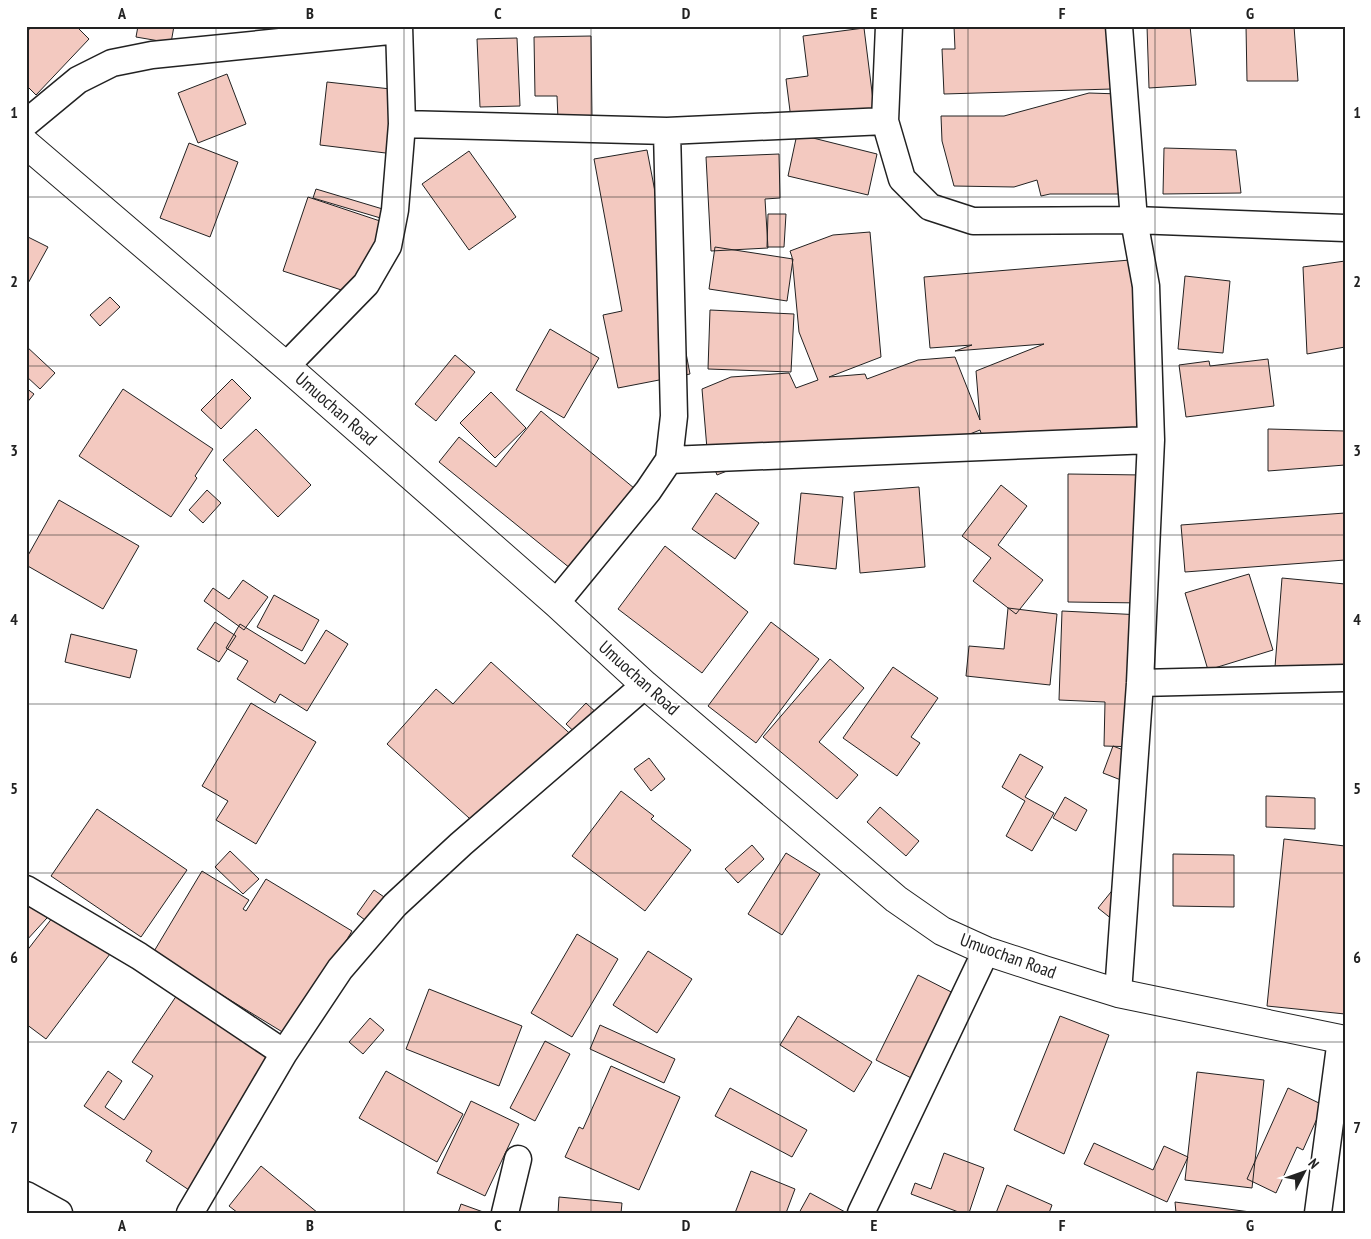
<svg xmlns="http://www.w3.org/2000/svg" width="1371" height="1239" font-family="'PT Sans Narrow',sans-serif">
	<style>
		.building { fill: #f3c9c0; stroke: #222 }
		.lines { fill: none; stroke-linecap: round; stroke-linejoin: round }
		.street-casing { stroke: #222; stroke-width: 29 }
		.secondary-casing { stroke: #222; stroke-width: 30 }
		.street { stroke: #fff; stroke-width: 26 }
		.secondary { stroke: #fff; stroke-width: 28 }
		.grid { fill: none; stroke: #222; stroke-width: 1; stroke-opacity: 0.55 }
		.labels { text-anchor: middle; stroke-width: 4; stroke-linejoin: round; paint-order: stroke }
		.street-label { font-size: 18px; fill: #222; stroke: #fff }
		.neatline { fill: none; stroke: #222; stroke-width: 2 }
		.grid-label { font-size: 16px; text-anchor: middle; font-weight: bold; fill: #222 }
	</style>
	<rect width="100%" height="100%" fill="#fff"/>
	<path class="building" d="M 32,26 L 76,26 L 89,39 L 36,95 L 26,85 L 26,33 Z
		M 138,26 L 174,26 L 171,43 L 136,37 Z
		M 954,26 L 1109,26 L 1112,89 L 944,94 L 942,49 L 955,49 Z
		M 1147,26 L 1190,26 L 1196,85 L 1149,88 Z
		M 1246,26 L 1294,26 L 1298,81 L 1247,81 Z
		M 864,28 L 875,116 L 792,127 L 786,79 L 808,76 L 803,36 Z
		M 591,36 L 592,118 L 558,119 L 557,96 L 535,96 L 534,37 Z
		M 517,38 L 520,106 L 480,107 L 477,39 Z
		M 227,74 L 246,124 L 198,143 L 178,93 Z
		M 327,82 L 409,91 L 402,155 L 320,145 Z
		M 1089,93 L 1120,94 L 1126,194 L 1050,194 L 1041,196 L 1037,180 L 1014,187 L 954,186 L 942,141 L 941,116 L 1004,116 Z
		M 797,134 L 877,154 L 868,195 L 788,176 Z
		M 189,143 L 238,162 L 210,237 L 160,218 Z
		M 1164,148 L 1236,150 L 1241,193 L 1163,194 Z
		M 647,150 L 690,374 L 618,388 L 603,315 L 622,311 L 594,159 Z
		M 469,151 L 516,217 L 469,250 L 422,184 Z
		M 779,154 L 780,198 L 765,199 L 768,248 L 711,251 L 706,157 Z
		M 316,189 L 396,213 L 394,222 L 313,198 Z
		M 308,197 L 398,227 L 363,297 L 283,271 Z
		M 768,214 L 786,214 L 784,247 L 767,247 Z
		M 870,232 L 881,357 L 829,377 L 865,374 L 867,379 L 918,360 L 955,357 L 980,420 L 976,371 L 1044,344 L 955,351 L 972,345 L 930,348 L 924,277 L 1130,260 L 1145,429 L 984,441 L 980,430 L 947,443 L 759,458 L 717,475 L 707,449 L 702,389 L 731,377 L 789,373 L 796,388 L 818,380 L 799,332 L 792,257 L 790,251 L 833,235 Z
		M 26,236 L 48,247 L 26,287 Z
		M 715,247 L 793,259 L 787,301 L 709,289 Z
		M 1345,261 L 1345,347 L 1307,354 L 1303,267 Z
		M 1185,276 L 1230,281 L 1223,353 L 1178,349 Z
		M 110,297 L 120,307 L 100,326 L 90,315 Z
		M 710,310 L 794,314 L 791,372 L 708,369 Z
		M 550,329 L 599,358 L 564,418 L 516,390 Z
		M 26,346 L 55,373 L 40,389 L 26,376 Z
		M 455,355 L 475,372 L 436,421 L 415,404 Z
		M 1268,359 L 1274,406 L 1186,417 L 1179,365 L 1209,361 L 1210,366 Z
		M 232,379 L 251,398 L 221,429 L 201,410 Z
		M 26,388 L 34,394 L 26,404 Z
		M 123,389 L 213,449 L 195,476 L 197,478 L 171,517 L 79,456 Z
		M 491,392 L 526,428 L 495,458 L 460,423 Z
		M 541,411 L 646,498 L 581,577 L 439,462 L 459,437 L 496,467 Z
		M 256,429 L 311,485 L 278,517 L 223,460 Z
		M 1268,429 L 1345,431 L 1345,465 L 1268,471 Z
		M 1068,474 L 1143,475 L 1143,603 L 1068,602 Z
		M 1001,485 L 1027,506 L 998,545 L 1043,580 L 1016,614 L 973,581 L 991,558 L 962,536 Z
		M 919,487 L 925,567 L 860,573 L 854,492 Z
		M 207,490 L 221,503 L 203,523 L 189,510 Z
		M 716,493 L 759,523 L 735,559 L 692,529 Z
		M 801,493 L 843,497 L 836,569 L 794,564 Z
		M 59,500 L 139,546 L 103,609 L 26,565 L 26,559 Z
		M 1345,513 L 1345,560 L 1185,572 L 1181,525 Z
		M 665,546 L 748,612 L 702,673 L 618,609 Z
		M 1249,574 L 1273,650 L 1208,670 L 1185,593 Z
		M 1282,578 L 1345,584 L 1345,672 L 1275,667 Z
		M 243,580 L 268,597 L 244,630 L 204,601 L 213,588 L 229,599 Z
		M 274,595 L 319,620 L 302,651 L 257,627 Z
		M 1008,608 L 1057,614 L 1050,685 L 966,676 L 969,646 L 1004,649 Z
		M 1062,611 L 1142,615 L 1139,747 L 1104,746 L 1105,702 L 1059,700 Z
		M 215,622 L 236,636 L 219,662 L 197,649 Z
		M 771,622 L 819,659 L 756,743 L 708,706 Z
		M 240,624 L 305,664 L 326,630 L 348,644 L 307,711 L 280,694 L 275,703 L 237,679 L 248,661 L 226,648 Z
		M 71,634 L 137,650 L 130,678 L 65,662 Z
		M 830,659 L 864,688 L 819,742 L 858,775 L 837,799 L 763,737 Z
		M 491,662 L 577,740 L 489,836 L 387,744 L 436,689 L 453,704 Z
		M 893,667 L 938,698 L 911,737 L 920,743 L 897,776 L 843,738 Z
		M 251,703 L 316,742 L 256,844 L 216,820 L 228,801 L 202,786 Z
		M 586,703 L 600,716 L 580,737 L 566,724 Z
		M 1113,746 L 1136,755 L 1126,782 L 1103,773 Z
		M 1020,754 L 1043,767 L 1025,797 L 1054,813 L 1032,851 L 1006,836 L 1025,801 L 1002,787 Z
		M 649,758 L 665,779 L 651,791 L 634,769 Z
		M 621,791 L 654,816 L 651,819 L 691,850 L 645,911 L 572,856 Z
		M 1266,796 L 1315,798 L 1315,829 L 1266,827 Z
		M 1065,797 L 1087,810 L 1076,831 L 1053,818 Z
		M 880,807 L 919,841 L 906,856 L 867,822 Z
		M 97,809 L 187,870 L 141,937 L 51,876 Z
		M 1284,839 L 1345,846 L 1345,1014 L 1267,1006 Z
		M 752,845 L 764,859 L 738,883 L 725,869 Z
		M 230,851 L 259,879 L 243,894 L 215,867 Z
		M 786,853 L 820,874 L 782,935 L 748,914 Z
		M 1173,854 L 1234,855 L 1234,907 L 1173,906 Z
		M 202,871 L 249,900 L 243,909 L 246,911 L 266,879 L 352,931 L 289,1036 L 153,953 Z
		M 26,879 L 57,907 L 26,941 Z
		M 1115,887 L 1113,920 L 1098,908 Z
		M 374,890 L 387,899 L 369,923 L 357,914 Z
		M 56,913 L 110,954 L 46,1039 L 26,1024 L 26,952 Z
		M 577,934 L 618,959 L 572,1037 L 531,1013 Z
		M 648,951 L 692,979 L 657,1033 L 613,1005 Z
		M 918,975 L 963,998 L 921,1083 L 876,1060 Z
		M 181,989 L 279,1054 L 189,1190 L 146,1161 L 152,1151 L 84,1106 L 108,1071 L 122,1081 L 105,1107 L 124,1120 L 153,1076 L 132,1062 Z
		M 429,989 L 522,1026 L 499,1086 L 406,1049 Z
		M 798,1016 L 872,1062 L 854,1092 L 780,1045 Z
		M 1060,1016 L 1109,1035 L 1064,1154 L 1014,1130 Z
		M 370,1018 L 384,1030 L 363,1054 L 349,1042 Z
		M 600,1025 L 675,1059 L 664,1083 L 590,1049 Z
		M 545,1041 L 570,1054 L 535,1121 L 510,1108 Z
		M 611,1066 L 680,1097 L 639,1190 L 565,1157 L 579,1127 L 583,1129 Z
		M 386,1071 L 463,1114 L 437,1162 L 359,1118 Z
		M 1197,1072 L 1264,1080 L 1252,1188 L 1185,1180 Z
		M 730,1088 L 807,1130 L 792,1157 L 715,1116 Z
		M 1288,1088 L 1323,1105 L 1303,1150 L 1297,1147 L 1276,1193 L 1247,1179 Z
		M 471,1101 L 519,1124 L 485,1196 L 437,1173 Z
		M 1094,1143 L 1153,1170 L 1164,1146 L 1188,1157 L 1167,1202 L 1084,1164 Z
		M 944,1153 L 984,1168 L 969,1213 L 961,1213 L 911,1194 L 915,1183 L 931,1189 Z
		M 261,1166 L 318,1213 L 238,1213 L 229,1206 Z
		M 751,1171 L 795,1189 L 786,1213 L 735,1213 Z
		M 1007,1185 L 1052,1205 L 1049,1213 L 996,1213 Z
		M 810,1193 L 847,1213 L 799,1213 Z
		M 559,1197 L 622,1203 L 621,1213 L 558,1213 Z
		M 1175,1202 L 1258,1213 L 1176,1213 Z
		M 461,1204 L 486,1213 L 458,1213 Z"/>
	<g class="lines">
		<defs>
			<path id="street" d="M 889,26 L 885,121 L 902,179 L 930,207 L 973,221 L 1134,220 L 1345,228
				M 26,123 L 78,80 L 112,63 L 152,55 L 399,30
				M 402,124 L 667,131 L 885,121
				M 286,366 L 366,284 L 388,246 L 395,210 L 402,124 L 399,26
				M 669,460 L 1151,440
				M 556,603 L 648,491 L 669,460 L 674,416 L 667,131
				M 1140,683 L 1345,678
				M 26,889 L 139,956 L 284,1053
				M 1118,993 L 1140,683 L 1151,440 L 1146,286 L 1134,220 L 1119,26
				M 26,1195 L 59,1213
				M 190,1213 L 284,1053 L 340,969 L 395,905 L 461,844 L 645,685
				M 505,1213 L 518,1159
				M 861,1213 L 986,951
				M 1318,1213 L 1341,1039"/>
			<path id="secondary" d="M 26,144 L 286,366 L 556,603 L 645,685 L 896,899 L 942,931 L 986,951 L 1044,970 L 1118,993 L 1345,1040"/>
		</defs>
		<use href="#street" class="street-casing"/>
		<use href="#secondary" class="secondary-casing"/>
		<use href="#street" class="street"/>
		<use href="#secondary" class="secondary"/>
	</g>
	<path class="grid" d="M 216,26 L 216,1213M 404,26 L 404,1213M 591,26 L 591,1213M 780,26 L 780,1213M 968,26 L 968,1213M 1155,26 L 1155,1213M 26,197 L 1345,197M 26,366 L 1345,366M 26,535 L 1345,535M 26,704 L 1345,704M 26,873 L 1345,873M 26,1042 L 1345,1042"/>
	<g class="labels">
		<g class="street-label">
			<text transform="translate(336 409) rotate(41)" y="6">Umuochan Road</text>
			<text transform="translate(639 678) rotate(42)" y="6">Umuochan Road</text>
			<text transform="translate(1008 956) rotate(20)" y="6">Umuochan Road</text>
		</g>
	</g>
	<rect width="1371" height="1239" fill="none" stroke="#ffffff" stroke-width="55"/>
	<g transform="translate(1304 1172) rotate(49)" stroke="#ffffff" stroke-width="4" paint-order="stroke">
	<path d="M0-4L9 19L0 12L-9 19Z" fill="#222222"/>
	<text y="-8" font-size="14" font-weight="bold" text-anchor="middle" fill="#222222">N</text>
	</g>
	<rect x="28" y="28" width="1316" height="1184" class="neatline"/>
	<g class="grid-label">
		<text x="122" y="19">A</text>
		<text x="310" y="19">B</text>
		<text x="498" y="19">C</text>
		<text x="686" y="19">D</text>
		<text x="874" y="19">E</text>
		<text x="1062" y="19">F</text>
		<text x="1250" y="19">G</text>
		<text x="14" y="118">1</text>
		<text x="1357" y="118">1</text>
		<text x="14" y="287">2</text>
		<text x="1357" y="287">2</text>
		<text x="14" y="456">3</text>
		<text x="1357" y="456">3</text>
		<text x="14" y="625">4</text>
		<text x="1357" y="625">4</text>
		<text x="14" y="794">5</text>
		<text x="1357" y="794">5</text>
		<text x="14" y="963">6</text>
		<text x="1357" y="963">6</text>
		<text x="14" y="1133">7</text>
		<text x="1357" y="1133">7</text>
		<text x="122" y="1231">A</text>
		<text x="310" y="1231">B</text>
		<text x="498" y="1231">C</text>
		<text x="686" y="1231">D</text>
		<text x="874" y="1231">E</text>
		<text x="1062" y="1231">F</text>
		<text x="1250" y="1231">G</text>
	</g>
</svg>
